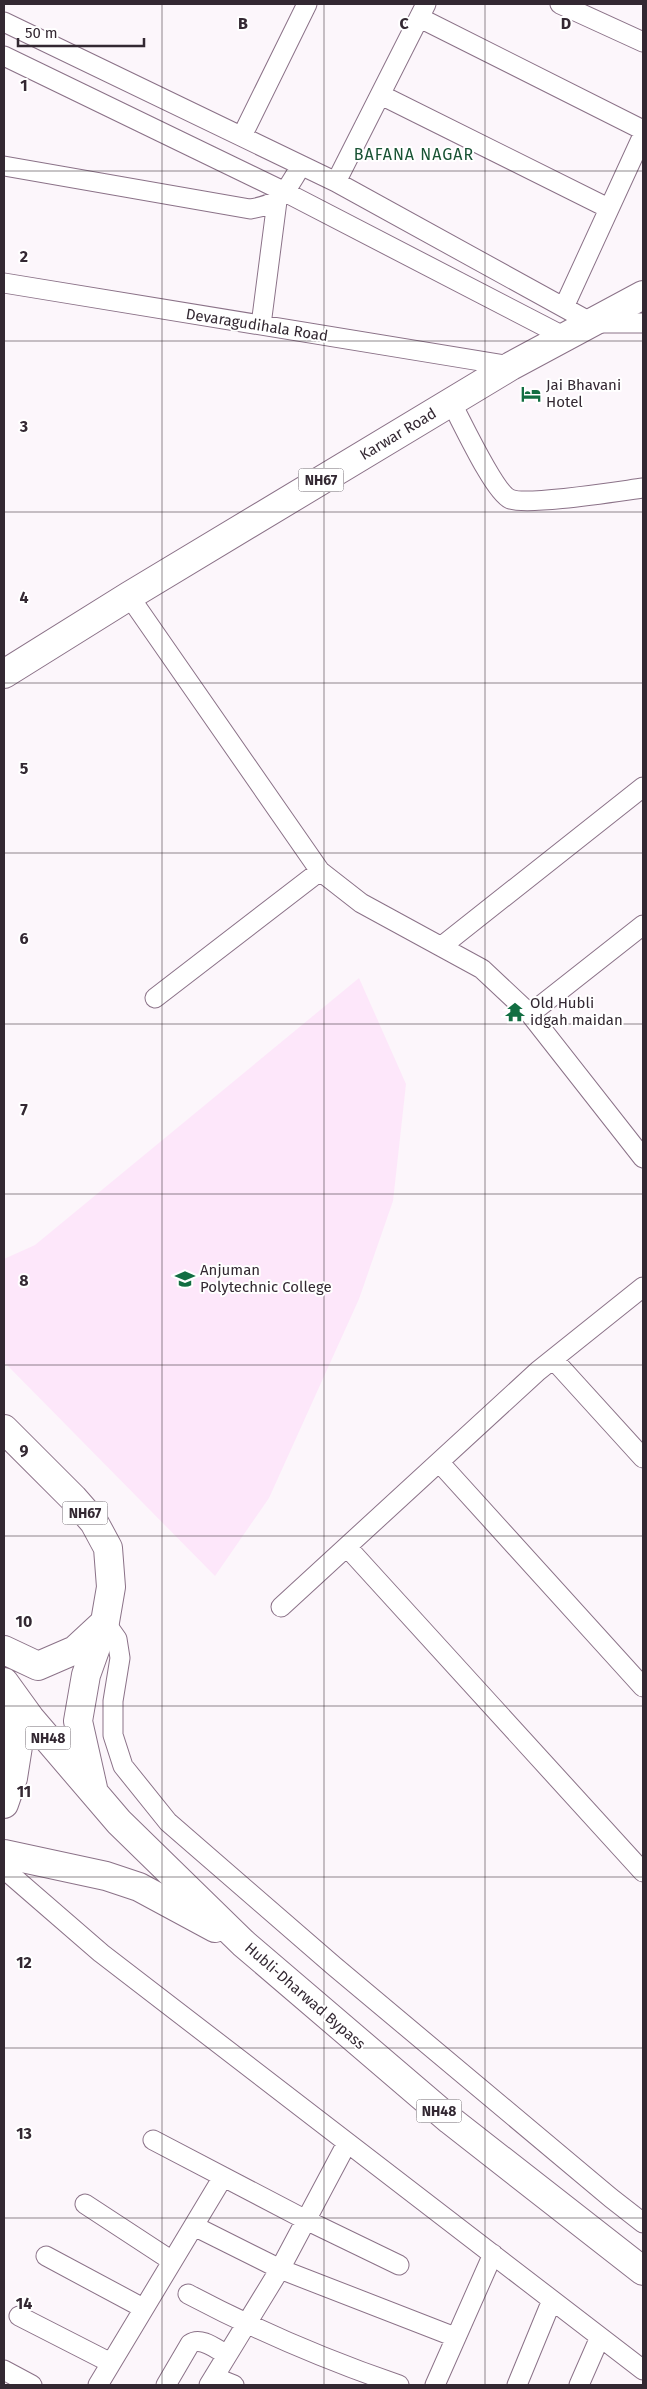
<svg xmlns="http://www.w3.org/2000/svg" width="647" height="2389" font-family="'Fira Sans',sans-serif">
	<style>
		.built { fill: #fde7fa }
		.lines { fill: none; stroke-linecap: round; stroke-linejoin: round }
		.minor-casing { stroke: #8b7288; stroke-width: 21 }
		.highway-casing { stroke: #8b7288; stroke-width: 30 }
		.minor { stroke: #fff; stroke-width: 19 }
		.highway { stroke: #fff; stroke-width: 28 }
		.grid { fill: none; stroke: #332832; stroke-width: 1; stroke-opacity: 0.55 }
		.labels { text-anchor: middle; stroke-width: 4; stroke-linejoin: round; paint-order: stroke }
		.shield { fill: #fff; stroke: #706870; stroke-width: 1 }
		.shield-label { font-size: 14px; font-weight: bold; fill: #332832 }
		.street-label { font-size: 15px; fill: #332832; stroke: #fff }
		.poi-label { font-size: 15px; fill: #332832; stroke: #fff; text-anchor: start }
		.neighbourhood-label { font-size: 16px; letter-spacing: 1px; fill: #195334; stroke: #fff }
		.grid-label { font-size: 16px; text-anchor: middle; font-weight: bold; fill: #332832; stroke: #fff; stroke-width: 4; stroke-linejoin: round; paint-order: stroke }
	</style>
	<rect width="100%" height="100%" fill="#fcf6fb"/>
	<path class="built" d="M 359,978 L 406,1084 L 393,1201 L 359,1299 L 269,1498 L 215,1576 L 4,1362 L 4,1259 L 35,1245 Z"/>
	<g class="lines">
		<defs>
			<path id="minor" d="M 560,4 L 643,42
				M 420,18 L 643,130
				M 4,22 L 336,182 L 592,323 L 643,323
				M 4,56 L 285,192 L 565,337
				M 381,95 L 608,208
				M 242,136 L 307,4
				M 4,166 L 250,209 C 283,204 285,191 301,166
				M 336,182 L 426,4
				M 4,283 L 511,366
				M 564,307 L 643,135
				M 261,325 L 277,201
				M 451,402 C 461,420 494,492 510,499 C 527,506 620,491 643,488
				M 129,596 L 320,871 L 361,903 L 482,969 L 530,1014 L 643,1158
				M 442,946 L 643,787
				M 155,998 L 320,871
				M 530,1014 L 643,925
				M 553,1359 L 643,1458
				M 439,1462 L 643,1687
				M 347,1547 L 643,1872
				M 281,1607 L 538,1371 L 643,1287
				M 105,1622 L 117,1639 L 120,1658 L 113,1701 L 113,1735 L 123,1766 L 168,1822 L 334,1966 L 611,2198 L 643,2223
				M 4,1869 L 101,1953 L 643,2370
				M 153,2140 L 306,2220 L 399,2265
				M 85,2204 L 172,2261
				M 194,2226 L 280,2269 L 455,2337
				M 46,2256 L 143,2308
				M 188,2294 C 256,2330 326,2360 399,2385
				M 19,2316 L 111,2363
				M 4,2370 L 32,2385
				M 214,2377 L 234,2385
				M 98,2385 L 223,2177
				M 166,2385 L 190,2344 C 201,2336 216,2349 227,2355
				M 209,2385 L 280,2269 L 347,2143
				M 435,2385 L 493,2254
				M 517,2385 L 552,2300
				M 579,2385 L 600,2337"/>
			<path id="highway" d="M 4,674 L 129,596 L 511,366 L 643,295
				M 4,1429 L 73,1498 L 94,1522 L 108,1548 L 111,1587 L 105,1622 L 86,1675 L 78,1721 L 93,1788
				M 4,1650 L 38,1666 L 75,1650 L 102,1625
				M 4,1682 L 30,1718 L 119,1822 L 243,1943 L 450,2120 L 643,2271
				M 4,1709 L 19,1740 L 13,1778 L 4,1804
				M 4,1854 L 106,1876 L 139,1887 L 215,1928"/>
		</defs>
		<use href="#minor" class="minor-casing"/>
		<use href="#highway" class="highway-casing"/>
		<use href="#minor" class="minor"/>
		<use href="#highway" class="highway"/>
	</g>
	<path class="grid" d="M 162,4 L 162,2385M 324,4 L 324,2385M 485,4 L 485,2385M 4,171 L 643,171M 4,341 L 643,341M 4,512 L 643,512M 4,683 L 643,683M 4,853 L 643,853M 4,1024 L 643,1024M 4,1194 L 643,1194M 4,1365 L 643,1365M 4,1536 L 643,1536M 4,1706 L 643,1706M 4,1877 L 643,1877M 4,2048 L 643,2048M 4,2218 L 643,2218"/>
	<defs>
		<symbol id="hotel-bare" viewBox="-9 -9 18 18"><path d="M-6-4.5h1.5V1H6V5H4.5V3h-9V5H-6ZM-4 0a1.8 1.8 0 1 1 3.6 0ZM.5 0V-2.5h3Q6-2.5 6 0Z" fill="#126e42" stroke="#fff" stroke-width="2.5" paint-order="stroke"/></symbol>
		<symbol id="temple-bare" viewBox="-9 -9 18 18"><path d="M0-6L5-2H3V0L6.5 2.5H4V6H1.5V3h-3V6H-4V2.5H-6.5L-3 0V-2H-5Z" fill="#126e42" stroke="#fff" stroke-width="2.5" paint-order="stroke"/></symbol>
		<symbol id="university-bare" viewBox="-9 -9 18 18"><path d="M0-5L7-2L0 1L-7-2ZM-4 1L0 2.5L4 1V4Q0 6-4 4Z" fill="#126e42" stroke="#fff" stroke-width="2.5" paint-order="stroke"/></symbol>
	</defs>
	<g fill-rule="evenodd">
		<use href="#hotel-bare" x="517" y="380" width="28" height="28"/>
		<use href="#temple-bare" x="501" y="998" width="28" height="28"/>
		<use href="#university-bare" x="171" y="1265" width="28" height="28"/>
	</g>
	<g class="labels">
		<g class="shield">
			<rect x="298.5" y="468.5" width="45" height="23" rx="4"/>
			<rect x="62.5" y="1501.5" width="45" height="23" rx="4"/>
			<rect x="25.5" y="1726.5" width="45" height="23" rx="4"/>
			<rect x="416.5" y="2099.5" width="45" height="23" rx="4"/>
		</g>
		<g class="shield-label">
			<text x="321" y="485">NH67</text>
			<text x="85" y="1518">NH67</text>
			<text x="48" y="1743">NH48</text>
			<text x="439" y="2116">NH48</text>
		</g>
		<g class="street-label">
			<text transform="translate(257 325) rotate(9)" y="5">Devaragudihala Road</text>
			<text transform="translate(398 434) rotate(-31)" y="5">Karwar Road</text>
			<text transform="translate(305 1996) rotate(41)" y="5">Hubli-Dharwad Bypass</text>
		</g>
		<g class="poi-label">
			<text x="546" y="390">Jai Bhavani<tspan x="546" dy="17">Hotel</tspan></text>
			<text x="530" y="1008">Old Hubli<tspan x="530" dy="17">idgah maidan</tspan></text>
			<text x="200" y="1275">Anjuman<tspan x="200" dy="17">Polytechnic College</tspan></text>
		</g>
		<g class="neighbourhood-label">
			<text x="414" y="160">BAFANA NAGAR</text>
		</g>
	</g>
	<g class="grid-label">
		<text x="243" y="29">B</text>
		<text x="404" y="29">C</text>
		<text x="566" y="29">D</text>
		<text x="24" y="91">1</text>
		<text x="24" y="262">2</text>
		<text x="24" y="432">3</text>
		<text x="24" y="603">4</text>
		<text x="24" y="774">5</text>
		<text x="24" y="944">6</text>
		<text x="24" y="1115">7</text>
		<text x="24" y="1286">8</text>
		<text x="24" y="1456">9</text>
		<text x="24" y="1627">10</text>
		<text x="24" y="1797">11</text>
		<text x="24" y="1968">12</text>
		<text x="24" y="2139">13</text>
		<text x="24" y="2309">14</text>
	</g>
	<rect width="647" height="2389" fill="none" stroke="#332832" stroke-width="10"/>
	<path d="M18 38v8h126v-8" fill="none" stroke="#332832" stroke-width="2.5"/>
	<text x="25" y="38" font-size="15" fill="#332832" stroke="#ffffff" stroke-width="4" paint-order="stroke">50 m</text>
</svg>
